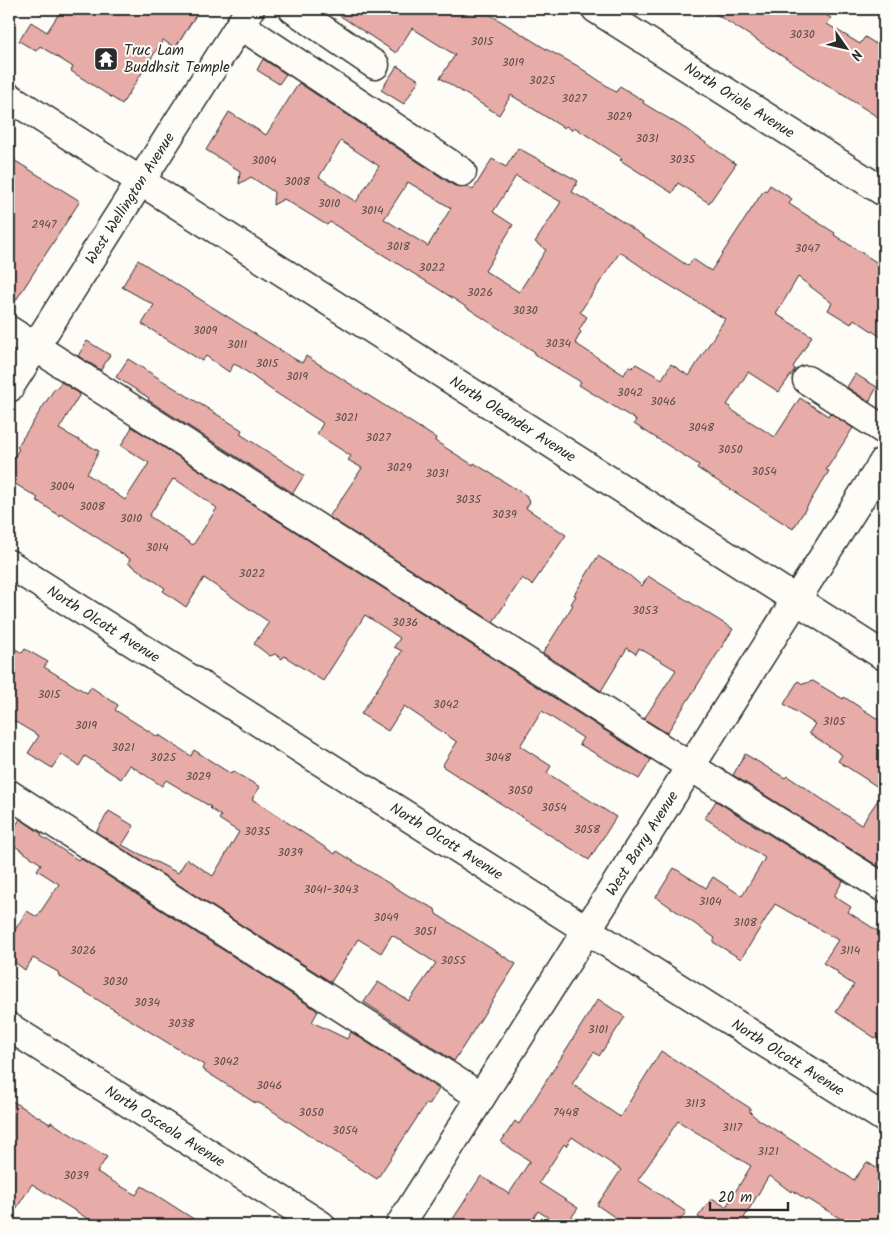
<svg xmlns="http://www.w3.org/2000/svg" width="893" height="1234" font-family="Kalam,sans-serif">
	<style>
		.building { fill: #e7aca8; stroke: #2b2b2b; fill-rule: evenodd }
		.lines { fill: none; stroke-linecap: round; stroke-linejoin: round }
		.minor-casing { stroke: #2b2b2b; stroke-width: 31 }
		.minor { stroke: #fdfcf7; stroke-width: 28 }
		.labels { text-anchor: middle; stroke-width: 4; stroke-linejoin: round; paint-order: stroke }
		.number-label { font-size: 12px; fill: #5a4b4a }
		.poi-label { font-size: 15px; fill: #2b2b2b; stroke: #fdfcf7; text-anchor: start }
		.street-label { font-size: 15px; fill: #2b2b2b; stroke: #fdfcf7 }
	</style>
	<rect width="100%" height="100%" fill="#fdfcf7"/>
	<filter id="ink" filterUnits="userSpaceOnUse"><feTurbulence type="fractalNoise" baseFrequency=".02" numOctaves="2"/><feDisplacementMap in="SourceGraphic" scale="10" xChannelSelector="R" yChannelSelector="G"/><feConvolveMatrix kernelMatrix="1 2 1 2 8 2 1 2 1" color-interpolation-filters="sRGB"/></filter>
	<g filter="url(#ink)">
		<path class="building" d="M 62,9 L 200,9 L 175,48 L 163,40 L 122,104 L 71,71 L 73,67 L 40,46 L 36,51 L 19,41 L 31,22 L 47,32 Z
			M 330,9 L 481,9 L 546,49 L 576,65 L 616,92 L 620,86 L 644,101 L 643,103 L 686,129 L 736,164 L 709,203 L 678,183 L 672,193 L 620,160 L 622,158 L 574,127 L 572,130 L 566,126 L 564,128 L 511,95 L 499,115 L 472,98 L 440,78 L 455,55 L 412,28 L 396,53 Z
			M 708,9 L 816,9 L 831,18 L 827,24 L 860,44 L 865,37 L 884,49 L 884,121 Z
			M 263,59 L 286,74 L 279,84 L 257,70 Z
			M 397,66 L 419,80 L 404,104 L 381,90 Z
			M 299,83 L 453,185 L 461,188 L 467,186 L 473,190 L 492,159 L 506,167 L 518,148 L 578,181 L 572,192 L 609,213 L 688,266 L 693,259 L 711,271 L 764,190 L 766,191 L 770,185 L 792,199 L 789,204 L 835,233 L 834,235 L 884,267 L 884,339 L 854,319 L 851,324 L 828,310 L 832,303 L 798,277 L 776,314 L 812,336 L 793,367 L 795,369 L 779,392 L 748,372 L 727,405 L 731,407 L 730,409 L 775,437 L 800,398 L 828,416 L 830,413 L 853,428 L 826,470 L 829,471 L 793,529 L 697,468 L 699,465 L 634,424 L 636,420 L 579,385 L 581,382 L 534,354 L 535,352 L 437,288 L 330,222 L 327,225 L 284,199 L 273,205 L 274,192 L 251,177 L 239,184 L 240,171 L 206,150 L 229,112 L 266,135 ZM 341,141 L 379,166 L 356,202 L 319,177 ZM 516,176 L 561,202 L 535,242 L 546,250 L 519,292 L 485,271 L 513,225 L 493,212 ZM 408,182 L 451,208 L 428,246 L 384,219 ZM 620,252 L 661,280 L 725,319 L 689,376 L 671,364 L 662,379 L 636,364 L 632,368 L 629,366 L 624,375 L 575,343 L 581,332 L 579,330 L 587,317 L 580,312 Z
			M 9,157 L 80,201 L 9,311 Z
			M 138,260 L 293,358 L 302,363 L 306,356 L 436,438 L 435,441 L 473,465 L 474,463 L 527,496 L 527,499 L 530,502 L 526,508 L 566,535 L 532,585 L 522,578 L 493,622 L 329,517 L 362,468 L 348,460 L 351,456 L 317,434 L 323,423 L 273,391 L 240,367 L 234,364 L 229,372 L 206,356 L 202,361 L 142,324 L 154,305 L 122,287 Z
			M 87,341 L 110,355 L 101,370 L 78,356 Z
			M 128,359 L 242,430 L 240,434 L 304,475 L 293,493 L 148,400 L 149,398 L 116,377 Z
			M 855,374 L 877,387 L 869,402 L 847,387 Z
			M 61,382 L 80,394 L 59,429 L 99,451 L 87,474 L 125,500 L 149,463 L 121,446 L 132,427 L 651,760 L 639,779 L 579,744 L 583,738 L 542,711 L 520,746 L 551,766 L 547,773 L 616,817 L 589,860 L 442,766 L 457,742 L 404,706 L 388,731 L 361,714 L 402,651 L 394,647 L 400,638 L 365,615 L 323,681 L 284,656 L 282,659 L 275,654 L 270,656 L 254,644 L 269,622 L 204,578 L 186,607 L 163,591 L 165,588 L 128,563 L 130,559 L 61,514 L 60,516 L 36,500 L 38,498 L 9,480 L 9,465 L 19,449 L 17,447 L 55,388 L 57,389 ZM 173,479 L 174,480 L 175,479 L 217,508 L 193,545 L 149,516 Z
			M 598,556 L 629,575 L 642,586 L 648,576 L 733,629 L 667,733 L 644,719 L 676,670 L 639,648 L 636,654 L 627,648 L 601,691 L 543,653 L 573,605 L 571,604 L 576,596 L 574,595 Z
			M 9,645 L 22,653 L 25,649 L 48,662 L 44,667 L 87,693 L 91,687 L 118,705 L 115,710 L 158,737 L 159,735 L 191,756 L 194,750 L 231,774 L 232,771 L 260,787 L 252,799 L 335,854 L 337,851 L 409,896 L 435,909 L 436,914 L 516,964 L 454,1061 L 364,1002 L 378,982 L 409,1001 L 436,963 L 392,935 L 381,953 L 358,939 L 331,982 L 96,832 L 109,811 L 134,826 L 122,845 L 178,873 L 187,859 L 213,876 L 239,832 L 219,819 L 221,816 L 210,808 L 211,807 L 166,780 L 162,786 L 130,765 L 121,779 L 85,756 L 79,766 L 61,754 L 52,768 L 28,753 L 39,736 L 9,718 Z
			M 798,681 L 803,684 L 813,681 L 843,699 L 844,697 L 884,723 L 884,870 L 733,775 L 745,754 L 785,778 L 787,776 L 861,825 L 884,791 L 838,761 L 842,755 L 809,733 L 815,724 L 784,704 Z
			M 716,801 L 843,881 L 834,896 L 851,907 L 848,912 L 884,935 L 884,1044 L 836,1012 L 854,985 L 837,974 L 838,972 L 823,963 L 838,940 L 775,904 L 741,959 L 713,942 L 715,938 L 656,897 L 674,868 L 706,888 L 713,877 L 742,896 L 765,858 L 705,818 Z
			M 20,819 L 42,834 L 41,836 L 78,860 L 80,858 L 318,1011 L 312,1022 L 347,1039 L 351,1032 L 439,1089 L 429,1105 L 426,1104 L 377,1179 L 271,1110 L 259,1103 L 255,1103 L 202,1069 L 204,1065 L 67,981 L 59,976 L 58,972 L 33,958 L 25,970 L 9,958 L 9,939 L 27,911 L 37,917 L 59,884 L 37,870 L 41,864 L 9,842 L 9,836 Z
			M 598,999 L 625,1017 L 599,1056 L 594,1052 L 572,1084 L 620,1117 L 661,1051 L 750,1108 L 750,1112 L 755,1117 L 854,1180 L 867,1162 L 884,1173 L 884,1225 L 851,1225 L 808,1199 L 807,1200 L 792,1190 L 791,1192 L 770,1176 L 768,1177 L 744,1218 L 756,1225 L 710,1225 L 698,1217 L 712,1198 L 726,1207 L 751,1166 L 678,1121 L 638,1180 L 686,1212 L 677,1225 L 626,1225 L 597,1205 L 621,1170 L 572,1137 L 566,1146 L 564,1144 L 539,1183 L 578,1208 L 566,1225 L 560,1225 L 538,1211 L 529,1225 L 449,1225 L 481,1176 L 509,1194 L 530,1161 L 501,1142 L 515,1121 L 519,1124 Z
			M 9,1099 L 50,1124 L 51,1122 L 107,1157 L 97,1172 L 136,1195 L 142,1186 L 203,1225 L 98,1225 L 32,1184 L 9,1220 Z"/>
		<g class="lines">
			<defs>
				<g id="minor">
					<path d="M 293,9 L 375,65"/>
					<path id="s1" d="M 596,9 L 884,192"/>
					<path d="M 240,25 L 462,172"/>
					<path id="s2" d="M 9,97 L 884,656"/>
					<path d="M 9,330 L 691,767 L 884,888"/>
					<path d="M 807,380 L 884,430"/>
					<path id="s3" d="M 9,388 L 250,9"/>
					<path id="s4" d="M 9,564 L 884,1118"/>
					<path d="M 9,794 L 481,1097"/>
					<path id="s5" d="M 9,1027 L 321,1225"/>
					<path id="s6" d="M 400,1225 L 884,461"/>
				</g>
			</defs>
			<use href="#minor" class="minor-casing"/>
			<use href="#minor" class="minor"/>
		</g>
	</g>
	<defs>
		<symbol id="temple-square" viewBox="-11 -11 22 22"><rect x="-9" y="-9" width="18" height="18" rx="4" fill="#2b2b2b" stroke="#fdfcf7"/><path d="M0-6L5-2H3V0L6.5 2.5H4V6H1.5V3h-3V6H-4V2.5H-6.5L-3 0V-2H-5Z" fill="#fff"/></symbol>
	</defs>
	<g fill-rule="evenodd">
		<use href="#temple-square" x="92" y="45" width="28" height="28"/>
	</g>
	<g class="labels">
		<g class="number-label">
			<text x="802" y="38">3030</text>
			<text x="482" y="45">3015</text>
			<text x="513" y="66">3019</text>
			<text x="542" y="84">3025</text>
			<text x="574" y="102">3027</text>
			<text x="619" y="120">3029</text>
			<text x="647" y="142">3031</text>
			<text x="682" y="163">3035</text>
			<text x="264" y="164">3004</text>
			<text x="297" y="185">3008</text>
			<text x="329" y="207">3010</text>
			<text x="372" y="214">3014</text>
			<text x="44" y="228">2947</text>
			<text x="398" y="250">3018</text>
			<text x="807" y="252">3047</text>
			<text x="432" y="271">3022</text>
			<text x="480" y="296">3026</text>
			<text x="525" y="314">3030</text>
			<text x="205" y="334">3009</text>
			<text x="558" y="347">3034</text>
			<text x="237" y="348">3011</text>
			<text x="267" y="367">3015</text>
			<text x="297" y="380">3019</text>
			<text x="630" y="396">3042</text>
			<text x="663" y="405">3046</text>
			<text x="346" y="421">3021</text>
			<text x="701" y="431">3048</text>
			<text x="378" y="441">3027</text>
			<text x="730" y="453">3050</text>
			<text x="399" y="471">3029</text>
			<text x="764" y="475">3054</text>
			<text x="437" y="477">3031</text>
			<text x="62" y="490">3004</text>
			<text x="468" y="503">3035</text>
			<text x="92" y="510">3008</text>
			<text x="504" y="518">3039</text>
			<text x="131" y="522">3010</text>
			<text x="157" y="551">3014</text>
			<text x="252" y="577">3022</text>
			<text x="645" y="614">3053</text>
			<text x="405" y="626">3036</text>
			<text x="49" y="698">3015</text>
			<text x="446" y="708">3042</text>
			<text x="834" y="725">3105</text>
			<text x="86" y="729">3019</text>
			<text x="123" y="751">3021</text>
			<text x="163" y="761">3025</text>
			<text x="498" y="761">3048</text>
			<text x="198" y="780">3029</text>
			<text x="520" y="794">3050</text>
			<text x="554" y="811">3054</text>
			<text x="587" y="833">3058</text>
			<text x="257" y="835">3035</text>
			<text x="290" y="856">3039</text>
			<text x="331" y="893">3041-3043</text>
			<text x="710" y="905">3104</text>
			<text x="386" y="921">3049</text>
			<text x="745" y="926">3108</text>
			<text x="425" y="935">3051</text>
			<text x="83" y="954">3026</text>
			<text x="850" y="954">3114</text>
			<text x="453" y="964">3055</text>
			<text x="115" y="985">3030</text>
			<text x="147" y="1006">3034</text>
			<text x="181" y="1027">3038</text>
			<text x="598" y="1033">3101</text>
			<text x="226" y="1065">3042</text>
			<text x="269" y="1089">3046</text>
			<text x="695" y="1107">3113</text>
			<text x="311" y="1116">3050</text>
			<text x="566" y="1116">7448</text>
			<text x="732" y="1131">3117</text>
			<text x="345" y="1134">3054</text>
			<text x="768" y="1155">3121</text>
			<text x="76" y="1179">3039</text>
		</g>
		<g class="poi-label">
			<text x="124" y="55">Truc Lam<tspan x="124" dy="17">Buddhsit Temple</tspan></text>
		</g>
		<g class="street-label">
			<text dy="5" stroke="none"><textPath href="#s1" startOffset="170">North Oriole Avenue</textPath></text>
			<text dy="5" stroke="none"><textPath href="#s3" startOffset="225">West Wellington Avenue</textPath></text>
			<text dy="5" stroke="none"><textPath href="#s2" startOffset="598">North Oleander Avenue</textPath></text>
			<text dy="5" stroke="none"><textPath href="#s4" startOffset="112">North Olcott Avenue</textPath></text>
			<text dy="5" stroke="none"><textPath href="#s4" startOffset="518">North Olcott Avenue</textPath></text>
			<text dy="5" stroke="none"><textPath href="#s6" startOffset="452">West Barry Avenue</textPath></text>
			<text dy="5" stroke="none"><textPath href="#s4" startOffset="922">North Olcott Avenue</textPath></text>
			<text dy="5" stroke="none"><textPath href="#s5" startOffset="185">North Osceola Avenue</textPath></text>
		</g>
	</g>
	<rect width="893" height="1234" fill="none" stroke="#fdfcf7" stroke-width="30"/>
	<rect x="15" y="15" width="863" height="1204" fill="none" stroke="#2b2b2b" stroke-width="2" filter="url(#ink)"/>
	<g transform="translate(846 48) rotate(124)" stroke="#fdfcf7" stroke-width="4" paint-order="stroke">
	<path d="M0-4L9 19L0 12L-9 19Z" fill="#2b2b2b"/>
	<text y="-8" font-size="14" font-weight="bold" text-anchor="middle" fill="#2b2b2b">N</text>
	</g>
	<path d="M710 1202v8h78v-8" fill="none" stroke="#2b2b2b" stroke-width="2.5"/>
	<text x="718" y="1202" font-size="15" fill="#2b2b2b" stroke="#fdfcf7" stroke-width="4" paint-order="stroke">20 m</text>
</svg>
